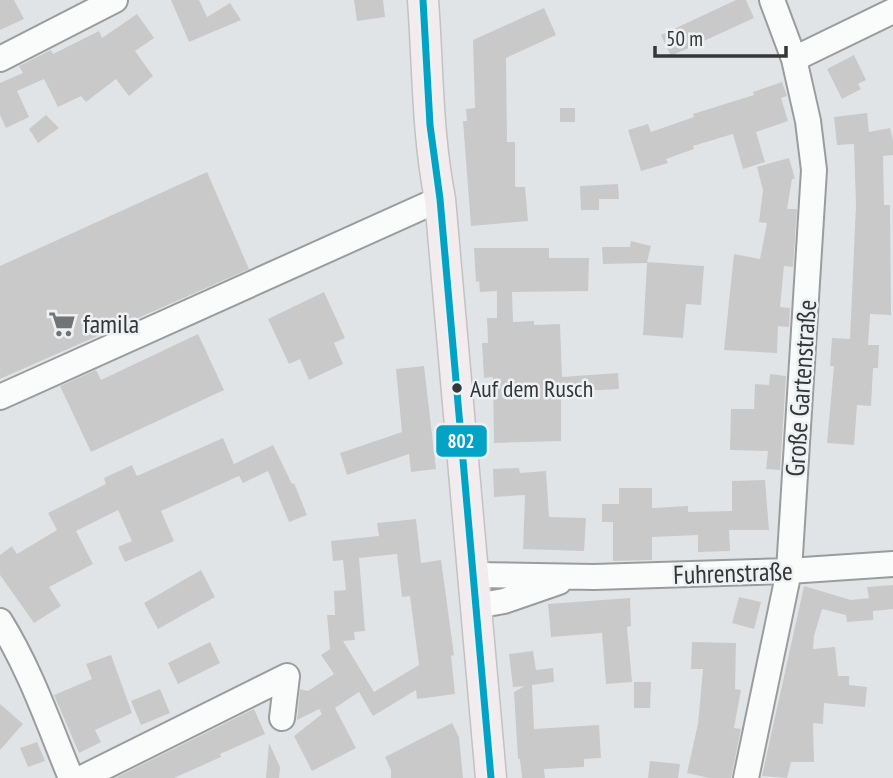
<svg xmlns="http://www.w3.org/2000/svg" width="893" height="778" font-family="'PT Sans Narrow',sans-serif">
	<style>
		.building { fill: #c9c9c9; fill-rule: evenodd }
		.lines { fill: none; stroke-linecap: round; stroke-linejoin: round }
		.minor-casing { stroke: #9b9c9e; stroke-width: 28 }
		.major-casing { stroke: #c1c2c3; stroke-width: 33 }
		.minor { stroke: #fafbfb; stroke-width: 24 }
		.major { stroke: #f2ecee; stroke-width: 30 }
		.bus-1-casing { stroke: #edf1f4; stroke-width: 12 }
		.bus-1 { stroke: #03a3c6; stroke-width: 7 }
		.bus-dot { fill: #353637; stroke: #edf1f4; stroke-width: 2.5 }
		.labels { text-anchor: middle; stroke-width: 5; stroke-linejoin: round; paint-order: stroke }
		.bus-label { font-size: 24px; fill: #353637; stroke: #edf1f4; text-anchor: start }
		.poi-label { font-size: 26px; fill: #353637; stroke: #edf1f4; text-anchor: start }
		.street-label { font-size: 26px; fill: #353637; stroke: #edf1f4 }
		.line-badge { stroke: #edf1f4; stroke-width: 2.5 }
		.badge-label { font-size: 19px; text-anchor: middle; font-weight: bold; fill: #fff }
	</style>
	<rect width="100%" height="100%" fill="#e1e4e6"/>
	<path class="building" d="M 0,0 L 14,0 L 24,19 L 0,30 Z
		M 171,0 L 199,0 L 207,17 L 230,3 L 241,20 L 189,42 Z
		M 354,0 L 383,0 L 385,17 L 357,21 Z
		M 736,0 L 746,0 L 754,18 L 671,56 L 661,35 Z
		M 544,8 L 556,35 L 506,58 L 507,142 L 515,142 L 515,187 L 525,187 L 528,221 L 471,226 L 463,121 L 467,121 L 466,109 L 475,108 L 473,40 Z
		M 137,14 L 154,38 L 135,51 L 153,76 L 129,96 L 116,79 L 86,102 L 81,96 L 58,107 L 44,79 L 17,91 L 29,117 L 6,128 L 0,115 L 0,83 L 23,73 L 19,66 L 51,50 L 53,54 L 99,31 L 102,38 Z
		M 854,55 L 866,80 L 858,84 L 861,89 L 842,99 L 827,69 Z
		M 782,82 L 787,96 L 781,98 L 788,121 L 756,132 L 765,162 L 743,169 L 733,134 L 693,146 L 694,149 L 666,159 L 668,163 L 641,171 L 628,130 L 648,124 L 651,132 L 694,117 L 693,114 L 754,95 L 753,92 Z
		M 560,108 L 575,108 L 575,122 L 560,122 Z
		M 867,113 L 869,132 L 890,128 L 893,141 L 893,155 L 883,156 L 884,205 L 890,205 L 891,315 L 870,314 L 868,345 L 879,345 L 878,368 L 873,368 L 871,406 L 857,405 L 854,445 L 827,443 L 834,366 L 830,366 L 832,338 L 850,339 L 856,205 L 854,144 L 837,145 L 834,117 Z
		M 46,115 L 59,128 L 38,143 L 29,129 Z
		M 789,158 L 795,179 L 792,179 L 787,209 L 797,209 L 793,267 L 784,266 L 780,307 L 790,308 L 789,327 L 778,326 L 777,353 L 724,350 L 734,254 L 760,259 L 767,223 L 759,222 L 763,190 L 757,167 Z
		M 207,172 L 249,269 L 0,379 L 0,266 Z
		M 618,184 L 619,199 L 599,199 L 599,210 L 581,210 L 580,186 Z
		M 631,241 L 651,246 L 647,262 L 704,266 L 701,305 L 686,304 L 683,338 L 643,335 L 647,263 L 603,264 L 602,247 L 630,247 Z
		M 474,248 L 549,248 L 549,258 L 589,258 L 588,291 L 512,292 L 513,322 L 534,321 L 534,325 L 560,324 L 562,377 L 618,373 L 619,389 L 561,392 L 561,441 L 494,443 L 493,377 L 484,378 L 482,343 L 488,343 L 487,318 L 497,318 L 497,291 L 480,292 L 479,281 L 476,282 Z
		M 324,292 L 345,338 L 334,343 L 343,364 L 309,380 L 300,359 L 289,364 L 268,319 Z
		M 198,334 L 224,390 L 91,452 L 60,386 L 96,370 L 101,380 Z
		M 424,366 L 436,469 L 411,472 L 409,454 L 347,475 L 340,453 L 402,432 L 396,369 Z
		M 770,374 L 786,376 L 780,470 L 766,469 L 768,451 L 730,450 L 731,409 L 754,409 L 755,384 L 769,385 Z
		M 223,438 L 234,464 L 273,445 L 292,484 L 294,483 L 307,515 L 289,522 L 268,471 L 243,483 L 239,476 L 161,511 L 174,541 L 125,562 L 118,547 L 132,541 L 118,510 L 76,531 L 93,564 L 49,587 L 61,606 L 34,623 L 0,575 L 0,555 L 12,546 L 17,554 L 57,530 L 48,513 L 106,484 L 104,478 L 132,465 L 137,476 Z
		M 519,468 L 520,473 L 546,471 L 549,517 L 586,518 L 584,551 L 523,549 L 525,495 L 494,497 L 493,469 Z
		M 765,480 L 769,530 L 729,530 L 730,551 L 698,552 L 698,535 L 652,537 L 652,560 L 613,561 L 613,522 L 602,522 L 602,504 L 619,504 L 619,488 L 652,488 L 652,508 L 688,506 L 688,512 L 732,511 L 732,481 Z
		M 416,519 L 421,563 L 441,560 L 454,655 L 451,656 L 455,694 L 417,699 L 416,690 L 373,716 L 359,692 L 335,708 L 356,748 L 312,771 L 294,736 L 322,714 L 319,709 L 297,720 L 300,689 L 308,691 L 334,674 L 321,655 L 330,649 L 327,615 L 335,615 L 334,591 L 346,590 L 343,560 L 333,561 L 331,541 L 379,536 L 377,523 ZM 397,554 L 402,597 L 410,596 L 419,665 L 374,692 L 343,641 L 355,640 L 354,632 L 365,631 L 359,558 Z
		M 201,570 L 215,597 L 158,629 L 144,603 Z
		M 893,585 L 893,609 L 873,611 L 873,620 L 847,622 L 846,615 L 822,609 L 814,636 L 813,649 L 835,647 L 838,676 L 849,676 L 849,685 L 867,687 L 865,707 L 824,703 L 823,724 L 813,723 L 814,762 L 791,762 L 787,778 L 762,776 L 804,586 L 851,600 L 869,598 L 867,587 Z
		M 739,597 L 761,602 L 754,629 L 732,623 Z
		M 630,598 L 631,626 L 627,627 L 632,682 L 606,684 L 602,633 L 551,637 L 548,604 Z
		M 210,642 L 220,663 L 178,684 L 168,663 Z
		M 692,642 L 736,643 L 735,689 L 741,690 L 734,728 L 741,729 L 731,778 L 709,778 L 687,773 L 698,724 L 703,669 L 691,669 Z
		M 533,651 L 536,670 L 553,668 L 554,682 L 532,685 L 534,729 L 599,725 L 601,758 L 584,759 L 584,767 L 544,769 L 545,778 L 522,778 L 520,759 L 518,759 L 514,692 L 525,686 L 513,687 L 509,654 Z
		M 111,655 L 132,713 L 95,730 L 101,742 L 79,753 L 54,695 L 92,679 L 86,664 Z
		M 634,682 L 651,682 L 650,708 L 634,708 Z
		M 160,689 L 170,713 L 141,725 L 131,701 Z
		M 0,704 L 23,724 L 0,750 Z
		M 254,709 L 265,734 L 220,754 L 221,757 L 174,778 L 115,778 Z
		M 452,723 L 459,737 L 463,778 L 391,778 L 391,770 L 385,757 Z
		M 37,742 L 45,761 L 28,767 L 20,748 Z
		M 269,743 L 280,767 L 279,778 L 266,778 Z
		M 650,761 L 680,764 L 678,778 L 648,778 Z"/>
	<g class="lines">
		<defs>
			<path id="minor" d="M 0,59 L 115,0
				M 794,59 L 893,11
				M 0,397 L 440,199
				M 472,575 L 594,577 L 789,571 L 893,564
				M 476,606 L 504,601 L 559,582
				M 0,621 C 31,671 49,725 71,778
				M 82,778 L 287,676 L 282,718
				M 746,778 L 789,571 L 814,170 L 808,121 L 794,59 L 772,0"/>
			<path id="major" d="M 423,0 C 428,67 427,133 440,199 L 491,778"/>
		</defs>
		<use href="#minor" class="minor-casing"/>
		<use href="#major" class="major-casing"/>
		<use href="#minor" class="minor"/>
		<use href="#major" class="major"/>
		<defs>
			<path id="bus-1" d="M 423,0 L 430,125 L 440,199 L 491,778"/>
		</defs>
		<use href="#bus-1" class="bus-1-casing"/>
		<use href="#bus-1" class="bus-1"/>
	</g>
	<defs>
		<symbol id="supermarket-bare" viewBox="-9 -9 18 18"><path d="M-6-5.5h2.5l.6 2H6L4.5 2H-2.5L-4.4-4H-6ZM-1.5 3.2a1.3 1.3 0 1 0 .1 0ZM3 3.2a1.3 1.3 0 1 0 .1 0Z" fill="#717374" stroke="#edf1f4" stroke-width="2.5" paint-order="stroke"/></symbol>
	</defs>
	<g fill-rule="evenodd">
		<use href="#supermarket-bare" x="43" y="305" width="38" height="38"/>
	</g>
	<circle class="bus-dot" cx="457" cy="388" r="6"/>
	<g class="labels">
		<g class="bus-label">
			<text x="470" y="397">Auf dem Rusch</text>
		</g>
		<g class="poi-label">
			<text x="83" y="333">famila</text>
		</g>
		<g class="street-label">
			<text transform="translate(801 388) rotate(-86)" y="9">Große Gartenstraße</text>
			<text transform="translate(733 573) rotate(-2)" y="9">Fuhrenstraße</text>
		</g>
	</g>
	<rect class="line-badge" x="435" y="424" width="53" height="34" rx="7" fill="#03a3c6"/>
	<g class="badge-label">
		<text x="461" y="448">802</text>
	</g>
	<path d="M655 46v10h131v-10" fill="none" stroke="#353637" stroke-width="3.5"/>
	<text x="666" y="46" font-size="21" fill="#353637" stroke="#edf1f4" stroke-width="5" paint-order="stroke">50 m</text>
</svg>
